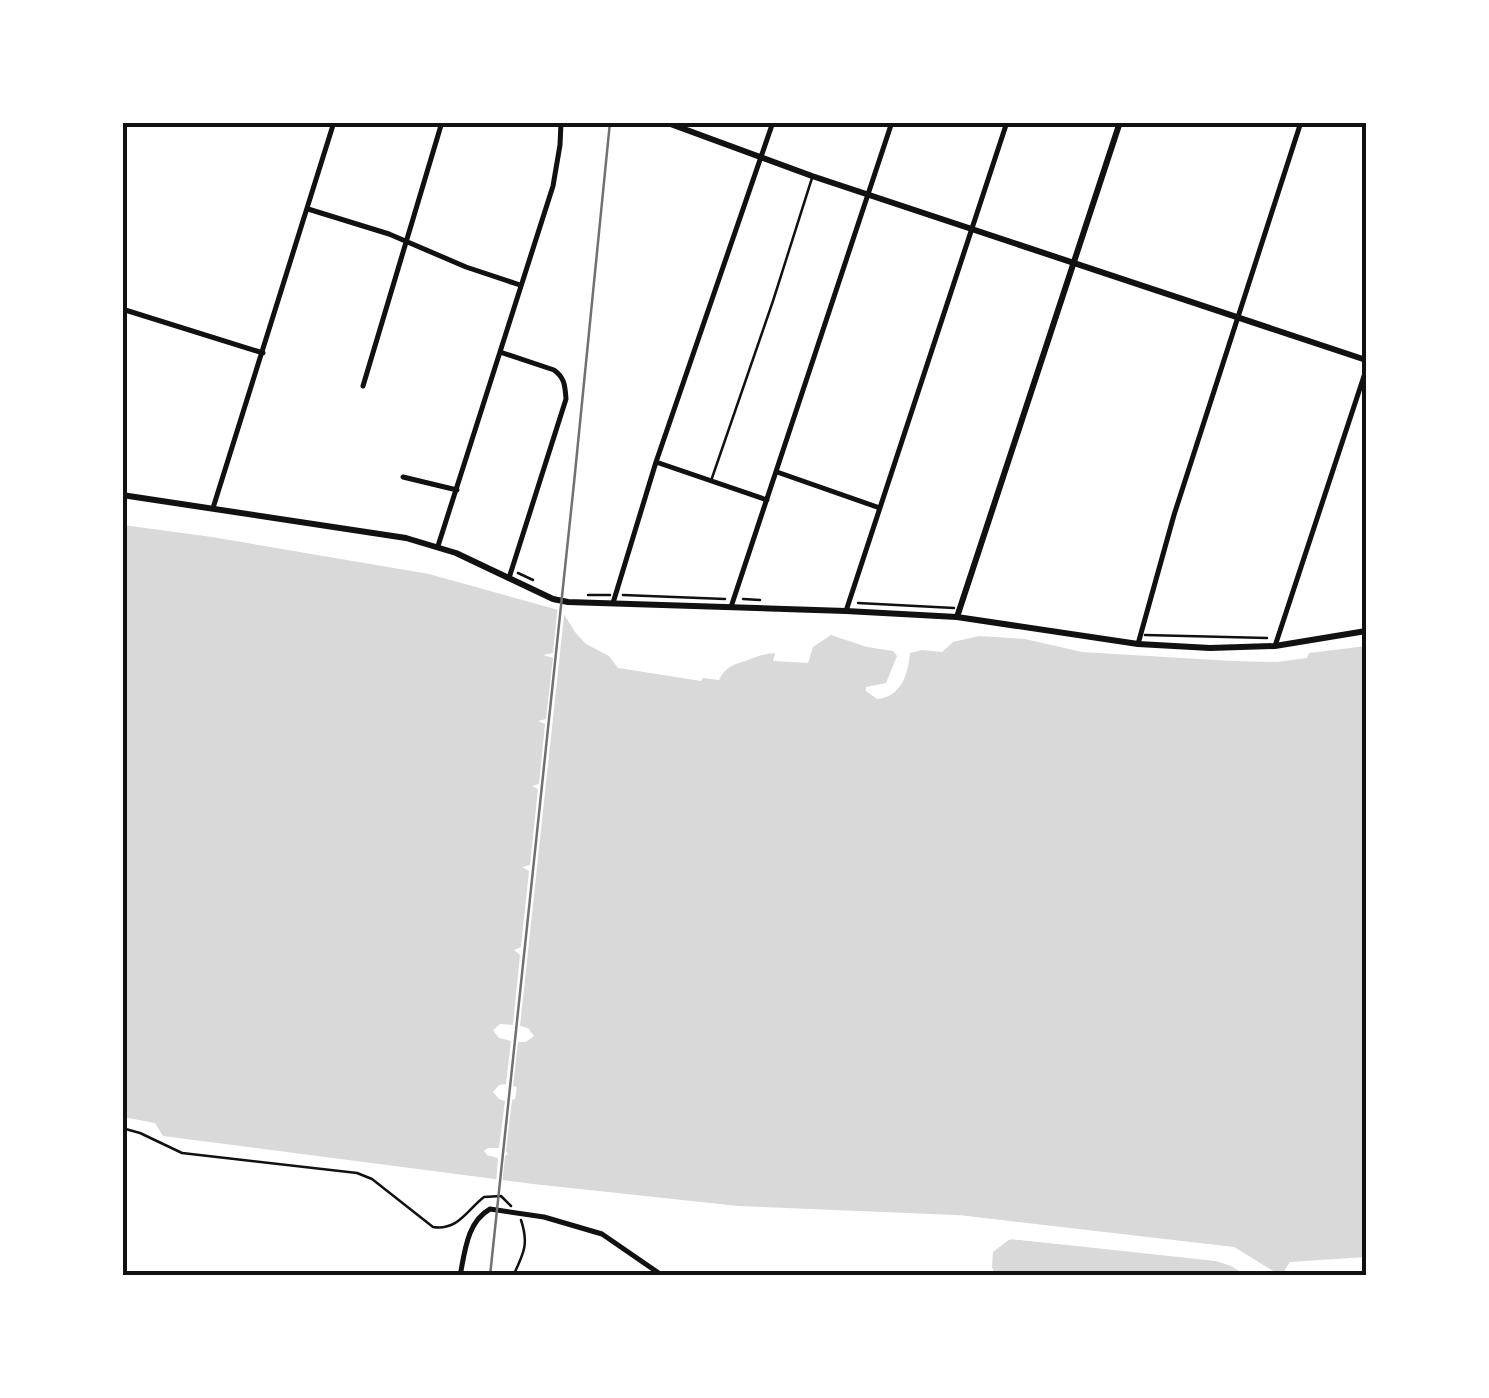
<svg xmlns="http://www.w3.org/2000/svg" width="1489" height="1398" font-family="Literata,serif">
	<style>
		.water { fill: #d9d9d9 }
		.pier { fill: #fff }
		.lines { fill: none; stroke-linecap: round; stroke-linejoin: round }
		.path { stroke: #111; stroke-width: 2.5 }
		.service { stroke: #111; stroke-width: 2.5 }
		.minor { stroke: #111; stroke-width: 5 }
		.secondary { stroke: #111; stroke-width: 6 }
		.rail { stroke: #707070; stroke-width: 2.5 }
		.neatline { fill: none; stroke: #111; stroke-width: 4 }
	</style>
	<rect width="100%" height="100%" fill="#fff"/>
	<path class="water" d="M 123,525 L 212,537 L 429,574 L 562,611 L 575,632 L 586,644 L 609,656 L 618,668 L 701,681 L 703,678 L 719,680 C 727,665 734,665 748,660 C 759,656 763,654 775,653 L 773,661 L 808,663 L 813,647 L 831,635 L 867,647 L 893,651 L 897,656 L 886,683 L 866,687 L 866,691 L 877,699 C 901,697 908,675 910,653 L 922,650 L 942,652 L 953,642 L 979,636 L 1025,639 L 1082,652 L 1232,661 L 1277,662 L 1307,658 L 1309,653 L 1366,646 L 1366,1264 L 1293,1269 L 1285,1275 L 1274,1275 L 1230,1248 L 955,1215 L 738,1206 L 533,1184 L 163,1136 L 155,1123 L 123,1117 Z
		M 1010,1239 L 1060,1244 L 1067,1242 L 1216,1261 L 1231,1266 L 1246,1275 L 995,1276 L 992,1267 L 993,1252 Z"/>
	<path class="pier" d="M 558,604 L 565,606 L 520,1026 L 528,1028 L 534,1036 L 526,1042 L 518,1042 L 513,1086 L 517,1087 L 515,1099 L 512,1100 L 506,1151 L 508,1154 L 505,1156 L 502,1185 L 496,1184 L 498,1158 L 487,1155 L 484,1151 L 488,1148 L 499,1148 L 505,1101 L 499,1099 L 493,1092 L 499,1085 L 506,1084 L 511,1041 L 499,1038 L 493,1030 L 500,1024 L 513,1025 L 520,955 L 514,950 L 521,947 L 529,871 L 522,867 L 530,865 L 538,789 L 532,786 L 539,784 L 545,724 L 538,721 L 546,719 L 553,658 L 543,655 L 553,653 Z
		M 958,1215 L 1234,1247 L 1280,1275 L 1264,1276 L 1229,1253 L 967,1222 Z
		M 1010,1234 L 1060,1239 L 1067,1237 L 1217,1256 L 1234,1261 L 1249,1272 L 1251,1276 L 1225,1262 L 1012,1239 L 995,1244 Z
		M 1366,1257 L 1366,1273 L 1330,1276 L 1332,1271 L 1294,1275 L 1292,1271 L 1290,1275 L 1286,1276 L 1283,1273 L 1290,1262 Z"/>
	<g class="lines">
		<path class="path" d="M 518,573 L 533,580
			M 588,595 L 610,595
			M 623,595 L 725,599
			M 743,599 L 760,600
			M 858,603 L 954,608
			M 1145,635 L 1267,638
			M 122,1128 L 140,1133 L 182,1153 L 357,1173 L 372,1179 L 433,1227 C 458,1231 467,1210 484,1197 L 501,1196 L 511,1206
			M 513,1276 C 524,1253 529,1244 521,1220"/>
		<path class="service" d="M 712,478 L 773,301 L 812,178"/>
		<path class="minor" d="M 308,209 L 389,234 L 466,267 L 520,285
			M 122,309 L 263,353
			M 500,352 L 554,370 C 565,378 565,386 566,399 L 509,578
			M 363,386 L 442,122
			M 656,462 L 767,500
			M 777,472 L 880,508
			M 403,477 L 457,490
			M 213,508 L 334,122
			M 438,546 L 553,186 L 560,145 L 561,122
			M 613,603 L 656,462 L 773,122
			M 731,607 L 892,122
			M 846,611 L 1007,122
			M 1138,644 L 1174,515 L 1301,122
			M 1275,646 L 1366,370
			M 460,1276 C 465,1251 467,1222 490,1209 L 544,1217 L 602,1234 L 663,1276"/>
		<path class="secondary" d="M 665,122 L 812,176 L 1366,360
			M 122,495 L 406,538 L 456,553 L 553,599 L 568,602 L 846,611 L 957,617 L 1138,644 L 1210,648 L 1275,646 L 1366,631
			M 957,617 L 1120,122"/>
		<path class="rail" d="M 490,1276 L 574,483 L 610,122"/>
	</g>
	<rect width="1489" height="1398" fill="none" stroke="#ffffff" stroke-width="250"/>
	<rect x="125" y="125" width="1239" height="1148" class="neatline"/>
</svg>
